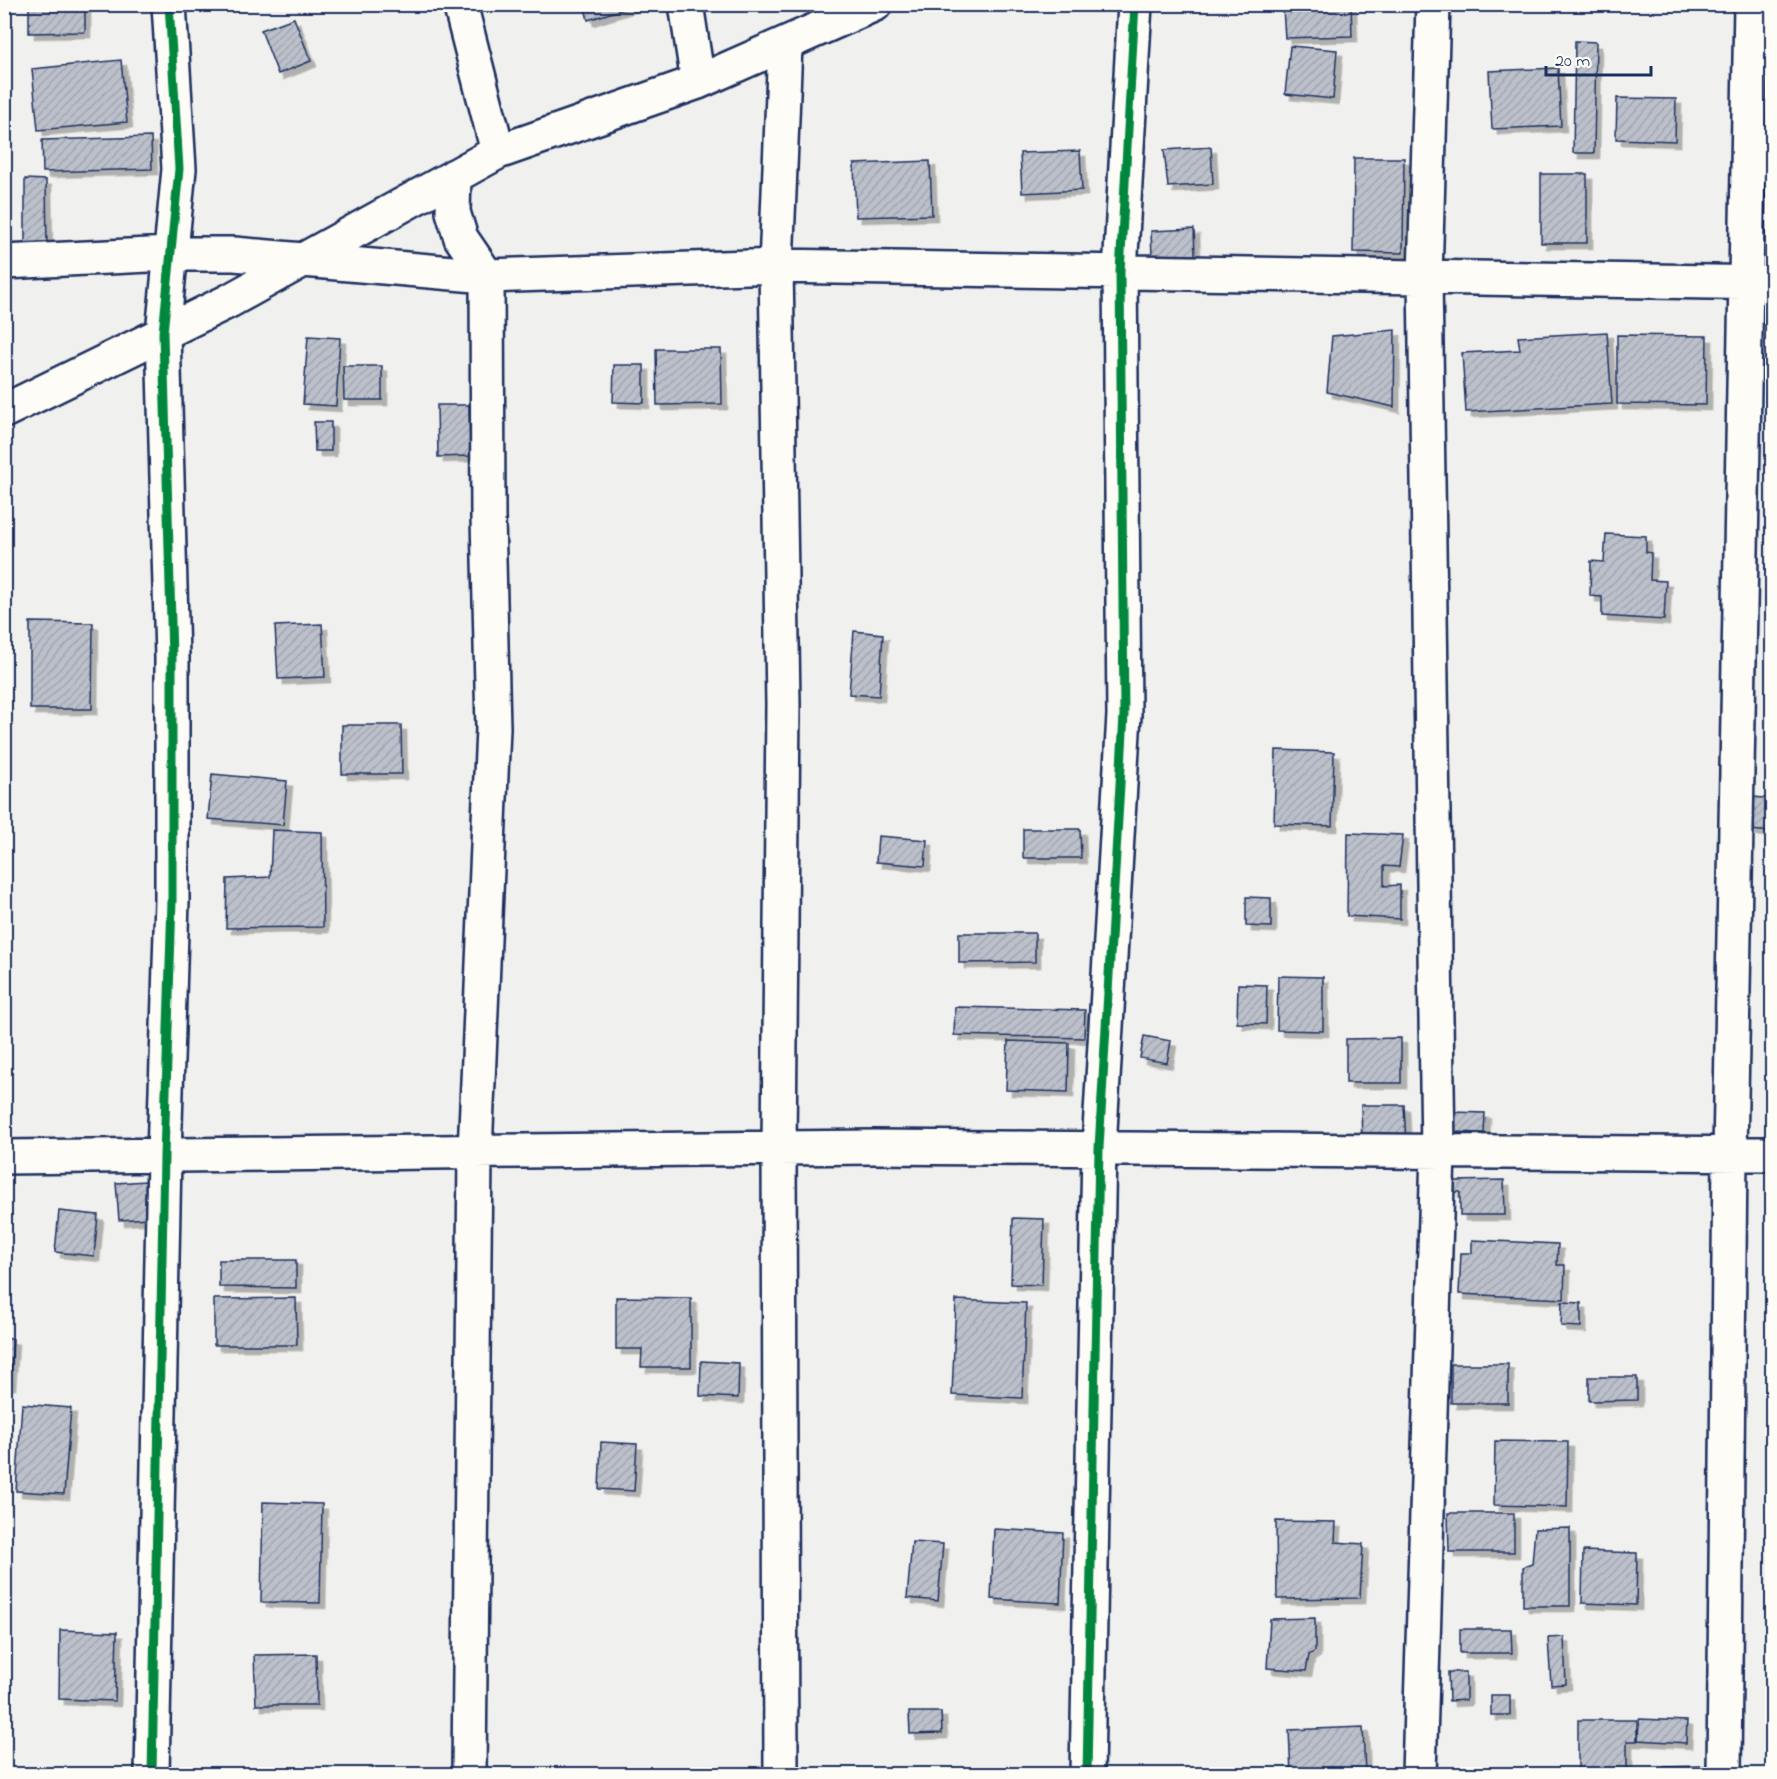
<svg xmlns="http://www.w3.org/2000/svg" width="1777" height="1779" font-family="'Indie Flower',sans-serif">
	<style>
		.building { fill: url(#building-hatch); stroke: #1b2f5e; stroke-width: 1.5; filter: url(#shadow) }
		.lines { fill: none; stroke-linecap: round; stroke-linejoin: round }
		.minor-casing { stroke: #1b2f5e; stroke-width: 38 }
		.minor { stroke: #fdfcf7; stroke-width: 33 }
		.cycleway-casing { stroke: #fdfcf7; stroke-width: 13 }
		.cycleway { stroke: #00873e; stroke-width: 9 }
	</style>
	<defs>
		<pattern id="building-hatch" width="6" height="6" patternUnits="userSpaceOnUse" patternTransform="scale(1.5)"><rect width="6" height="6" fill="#bbc0ca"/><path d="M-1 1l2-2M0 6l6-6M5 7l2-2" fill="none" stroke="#a0a5b0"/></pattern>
		<filter id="shadow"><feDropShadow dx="5.5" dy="5.5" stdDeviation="0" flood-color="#0004"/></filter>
	</defs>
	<rect width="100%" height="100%" fill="#f0f0ee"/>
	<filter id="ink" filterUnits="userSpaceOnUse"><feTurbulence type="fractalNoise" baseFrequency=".0167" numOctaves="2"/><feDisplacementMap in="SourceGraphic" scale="12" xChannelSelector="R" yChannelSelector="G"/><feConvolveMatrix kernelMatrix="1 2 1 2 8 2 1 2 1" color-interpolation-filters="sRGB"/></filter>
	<g filter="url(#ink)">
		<path class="building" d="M 29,4 L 85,4 L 85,32 L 29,33 Z
			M 584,4 L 636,4 L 636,5 L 588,20 Z
			M 1351,5 L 1352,36 L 1285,38 L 1283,8 Z
			M 294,18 L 311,61 L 278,74 L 261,30 Z
			M 1575,41 L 1596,42 L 1594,153 L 1573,153 Z
			M 1290,46 L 1337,50 L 1333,99 L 1285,94 Z
			M 121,60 L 127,122 L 38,130 L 32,69 Z
			M 1558,68 L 1561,126 L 1492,129 L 1489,71 Z
			M 1617,98 L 1676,99 L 1675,141 L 1616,139 Z
			M 151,137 L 152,169 L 43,172 L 42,140 Z
			M 1211,147 L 1213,184 L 1168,187 L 1164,150 Z
			M 1080,151 L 1082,190 L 1022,193 L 1020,153 Z
			M 1354,158 L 1404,158 L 1403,253 L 1353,252 Z
			M 930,161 L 932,215 L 856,217 L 854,164 Z
			M 1541,174 L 1587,174 L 1587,243 L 1541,243 Z
			M 25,179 L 46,180 L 47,248 L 25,247 Z
			M 1194,229 L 1195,255 L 1152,257 L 1151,231 Z
			M 1395,330 L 1394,407 L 1327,392 L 1332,336 Z
			M 1607,332 L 1612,404 L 1466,412 L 1462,353 L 1520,350 L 1518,337 Z
			M 1617,335 L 1707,336 L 1706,405 L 1617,404 Z
			M 308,336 L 340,338 L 336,406 L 303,404 Z
			M 656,349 L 721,349 L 722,404 L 657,405 Z
			M 614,365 L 644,365 L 644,403 L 613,402 Z
			M 343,366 L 382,366 L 382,400 L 344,400 Z
			M 437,405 L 469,405 L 470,456 L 438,457 Z
			M 314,422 L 331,422 L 331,451 L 315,451 Z
			M 1606,534 L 1646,536 L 1646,552 L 1651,553 L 1650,580 L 1666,581 L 1664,620 L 1602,616 L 1602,597 L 1590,596 L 1591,561 L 1604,562 Z
			M 30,622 L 93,623 L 92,709 L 30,709 Z
			M 322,624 L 325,677 L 278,679 L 275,626 Z
			M 854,631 L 883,634 L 879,696 L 849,694 Z
			M 342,725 L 401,725 L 402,774 L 342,774 Z
			M 1276,750 L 1334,752 L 1332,826 L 1274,824 Z
			M 212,774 L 287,781 L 283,825 L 208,819 Z
			M 1754,797 L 1772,799 L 1772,832 L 1750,830 Z
			M 1023,829 L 1080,829 L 1081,858 L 1023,858 Z
			M 272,830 L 322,832 L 323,927 L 226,928 L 227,879 L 270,877 Z
			M 1348,833 L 1403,835 L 1399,867 L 1384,866 L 1384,886 L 1400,885 L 1400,919 L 1347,916 Z
			M 878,836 L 927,840 L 925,866 L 876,862 Z
			M 1246,897 L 1271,898 L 1271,927 L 1246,926 Z
			M 959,933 L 1035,933 L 1035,962 L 959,963 Z
			M 1278,976 L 1323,977 L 1323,1031 L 1277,1030 Z
			M 1238,984 L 1267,985 L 1266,1024 L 1237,1023 Z
			M 955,1007 L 1085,1010 L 1084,1038 L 954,1035 Z
			M 1144,1036 L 1171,1041 L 1167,1063 L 1140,1058 Z
			M 1401,1038 L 1401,1083 L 1346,1083 L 1346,1039 Z
			M 1008,1041 L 1069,1043 L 1068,1092 L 1006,1090 Z
			M 1361,1105 L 1404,1105 L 1406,1143 L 1362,1143 Z
			M 1452,1112 L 1485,1113 L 1484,1133 L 1451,1132 Z
			M 1504,1180 L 1505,1215 L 1460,1215 L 1460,1192 L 1453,1192 L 1453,1181 Z
			M 146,1181 L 149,1218 L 119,1220 L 116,1183 Z
			M 59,1211 L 98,1215 L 94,1256 L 55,1252 Z
			M 1013,1218 L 1044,1219 L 1042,1285 L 1011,1284 Z
			M 1472,1240 L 1558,1244 L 1557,1265 L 1565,1265 L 1564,1299 L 1459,1294 L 1461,1253 L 1472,1253 Z
			M 219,1260 L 296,1260 L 296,1288 L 219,1287 Z
			M 616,1297 L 691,1298 L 691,1367 L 641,1367 L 642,1349 L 616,1349 Z
			M 296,1298 L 297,1345 L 214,1345 L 214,1299 Z
			M 956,1300 L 1026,1303 L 1022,1398 L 952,1395 Z
			M 1562,1302 L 1581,1303 L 1581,1327 L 1561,1326 Z
			M 4,1338 L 13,1339 L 10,1384 L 4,1384 Z
			M 701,1361 L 739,1363 L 738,1398 L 700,1396 Z
			M 1451,1364 L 1508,1364 L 1508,1403 L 1451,1403 Z
			M 1589,1377 L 1637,1377 L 1637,1400 L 1589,1401 Z
			M 22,1404 L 71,1408 L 64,1494 L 16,1491 Z
			M 1495,1441 L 1568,1442 L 1567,1507 L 1494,1505 Z
			M 601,1442 L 637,1444 L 634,1491 L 599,1489 Z
			M 263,1502 L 322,1504 L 320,1603 L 261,1602 Z
			M 1448,1513 L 1514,1513 L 1514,1552 L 1449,1552 Z
			M 1276,1521 L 1336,1522 L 1335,1542 L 1363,1544 L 1360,1598 L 1277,1599 Z
			M 1570,1528 L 1570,1606 L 1523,1606 L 1523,1567 L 1532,1564 L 1535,1529 Z
			M 994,1529 L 1063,1533 L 1060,1603 L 991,1599 Z
			M 912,1542 L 943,1544 L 938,1601 L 907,1598 Z
			M 1583,1551 L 1637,1553 L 1636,1605 L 1582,1603 Z
			M 1315,1618 L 1315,1651 L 1309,1655 L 1306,1671 L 1267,1668 L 1270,1619 Z
			M 1460,1629 L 1511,1629 L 1512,1653 L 1460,1653 Z
			M 60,1630 L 117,1632 L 115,1701 L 59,1699 Z
			M 1564,1637 L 1566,1684 L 1551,1685 L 1548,1638 Z
			M 316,1654 L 317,1705 L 256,1705 L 254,1655 Z
			M 1448,1672 L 1466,1672 L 1466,1700 L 1449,1701 Z
			M 1491,1695 L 1510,1695 L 1510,1715 L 1491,1715 Z
			M 909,1712 L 941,1712 L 942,1733 L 910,1734 Z
			M 1639,1719 L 1687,1721 L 1686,1743 L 1638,1740 Z
			M 1578,1720 L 1637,1720 L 1637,1741 L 1627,1741 L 1627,1774 L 1578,1774 Z
			M 1363,1727 L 1365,1774 L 1291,1774 L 1289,1730 Z
			M 1703,1766 L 1703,1774 L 1664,1774 L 1664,1767 Z"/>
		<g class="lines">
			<defs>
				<path id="minor" d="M 460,4 L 498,152
					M 686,4 L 698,82
					M 454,176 L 453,212 L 461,238 L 487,276 L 488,517 L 493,728 L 475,1152 L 469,1774
					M 4,262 L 170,254 L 234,254 L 487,276 L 776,266 L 1772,283
					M 4,411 L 229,301 L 498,152 L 698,82 L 875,4
					M 4,1157 L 874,1147 L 1772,1154
					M 152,1774 L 164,1156 L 172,900 L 172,658 L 163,333 L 179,169 L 169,4
					M 781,1774 L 779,1149 L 783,704 L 776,266 L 785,45
					M 1087,1774 L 1099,1148 L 1124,715 L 1120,272 L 1135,4
					M 1419,1774 L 1438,1152 L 1425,277 L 1433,4
					M 1724,1774 L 1730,1154 L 1751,4"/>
			</defs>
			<use href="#minor" class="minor-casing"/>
			<use href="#minor" class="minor"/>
			<defs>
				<path id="cycleway" d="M 152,1774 L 164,1156 L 172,900 L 172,658 L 163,333 L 179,169 L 169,4
					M 1087,1774 L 1099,1148 L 1124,715 L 1120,272 L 1135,4"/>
			</defs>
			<use href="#cycleway" class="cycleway-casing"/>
			<use href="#cycleway" class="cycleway"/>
		</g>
	</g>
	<rect width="1777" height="1779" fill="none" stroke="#fdfcf7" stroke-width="24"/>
	<rect x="12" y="12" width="1753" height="1755" fill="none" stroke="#1b2f5e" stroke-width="2" filter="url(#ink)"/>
	<path d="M1546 66v9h105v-9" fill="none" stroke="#1b2f5e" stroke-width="3"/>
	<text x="1555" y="66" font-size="18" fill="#1b2f5e" stroke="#fdfcf7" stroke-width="4.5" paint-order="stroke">20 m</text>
</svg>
